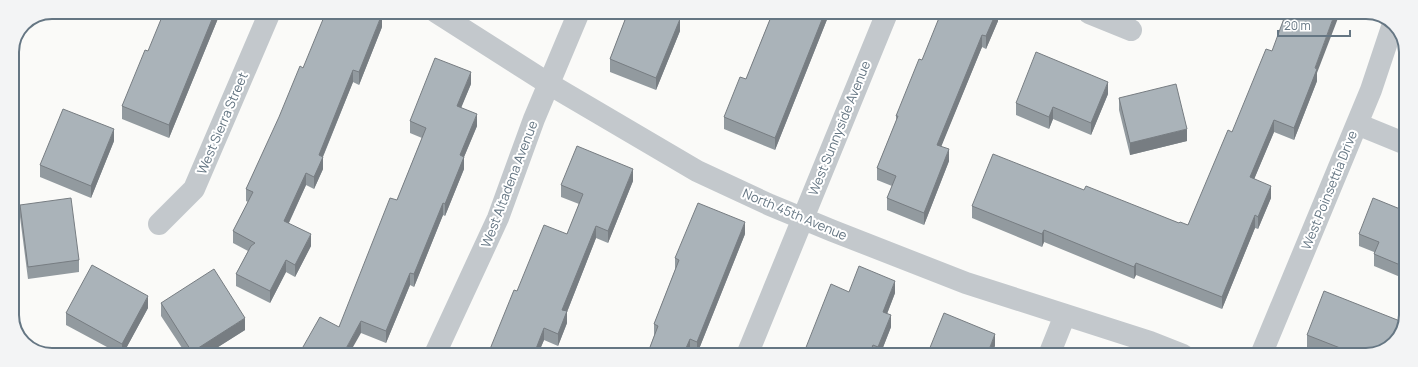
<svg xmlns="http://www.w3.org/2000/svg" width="1418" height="367" font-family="Manrope,sans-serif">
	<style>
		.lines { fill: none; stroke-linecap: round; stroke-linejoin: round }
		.minor { stroke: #c3c8cc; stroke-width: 22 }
		.wall { fill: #929a9f }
		.shaded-wall { fill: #777d82 }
		.building { fill: #aab3b9; stroke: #777d82 }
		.labels { text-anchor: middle; stroke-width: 4; stroke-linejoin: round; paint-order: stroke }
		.street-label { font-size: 13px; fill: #657683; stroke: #fff }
		.rim { fill: none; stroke: #657683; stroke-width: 2 }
	</style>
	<rect width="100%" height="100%" fill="#fafaf8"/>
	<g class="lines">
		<path class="minor" d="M 436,12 L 549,84 L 697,171 L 770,205 L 833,231 L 966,283 L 1150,342 L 1183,355
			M 1089,13 L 1131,30
			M 1357,124 L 1406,144
			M 159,224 L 194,189 L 270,12
			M 435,354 L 498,218 L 534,119 L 579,12
			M 747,355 L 887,13
			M 1049,355 L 1065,315
			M 1261,355 L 1371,90 L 1393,24"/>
	</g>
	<path class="wall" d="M 219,12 L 219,16 L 169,138 L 122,119 L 122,106 L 148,51 Z
		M 515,12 L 527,12 L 525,16 Z
		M 628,12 L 678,12 L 675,18 L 680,31 L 656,90 L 610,72 L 610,59 Z
		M 773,12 L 830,12 L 775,150 L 724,129 L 724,117 L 746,79 Z
		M 998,13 L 998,21 L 986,49 L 982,47 L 941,146 L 949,161 L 924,225 L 887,210 L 887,198 L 892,186 L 877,180 L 877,168 L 896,121 L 896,116 L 922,60 Z
		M 382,27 L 359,85 L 353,82 L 323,157 L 323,169 L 314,189 L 306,185 L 289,223 L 311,246 L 295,277 L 286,272 L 270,303 L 236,286 L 236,274 L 248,251 L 233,243 L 233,231 L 248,202 L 246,201 L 246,189 L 303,68 Z
		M 1317,73 L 1317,81 L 1294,140 L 1274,132 L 1254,179 L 1271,198 L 1258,229 L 1255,228 L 1222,309 L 1136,275 L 1134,279 L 1044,242 L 1042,247 L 972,218 L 972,206 L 1084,190 L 1179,223 L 1188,225 L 1232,132 Z
		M 471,84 L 461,107 L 477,126 L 464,157 L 464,169 L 445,216 L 443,215 L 414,287 L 410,285 L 386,343 L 361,333 L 339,327 L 397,200 L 422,138 L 410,133 L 410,121 Z
		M 1108,94 L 1091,135 L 1053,119 L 1049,129 L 1016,115 L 1016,103 Z
		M 1119,98 L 1187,141 L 1130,155 L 1119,110 Z
		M 114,141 L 91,198 L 40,177 L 40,165 Z
		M 633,181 L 608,243 L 596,238 L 567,312 L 567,323 L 558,346 L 544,340 L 538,354 L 488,354 L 517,291 L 567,234 L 579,204 L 561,197 L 561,185 Z
		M 20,205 L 79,260 L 79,272 L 28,279 L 20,217 Z
		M 1405,209 L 1405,279 L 1374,266 L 1374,252 L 1359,246 L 1359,234 L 1405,211 Z
		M 745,234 L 697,354 L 690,351 L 688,355 L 647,355 L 654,336 L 654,324 L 675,270 L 675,258 Z
		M 849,292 L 895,293 L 887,314 L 891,327 L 880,355 L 803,355 Z
		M 161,303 L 245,330 L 207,354 L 186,354 L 161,316 Z
		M 148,308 L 123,354 L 120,354 L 66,325 L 66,313 Z
		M 1307,335 L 1366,355 L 1328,355 L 1307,347 Z"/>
	<path class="shaded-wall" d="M 215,12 L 219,12 L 219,16 L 169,138 L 169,125 Z
		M 673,12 L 678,12 L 671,28 L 671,16 Z
		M 825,12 L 830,12 L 775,150 L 775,138 Z
		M 996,13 L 998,13 L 998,21 L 986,49 L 986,36 Z
		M 1335,13 L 1340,13 L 1317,73 L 1317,81 L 1294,140 L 1294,128 L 1315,68 Z
		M 382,14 L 382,27 L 359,85 L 359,72 Z
		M 680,19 L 680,31 L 656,90 L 656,78 Z
		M 26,23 L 21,30 L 24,24 Z
		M 982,35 L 982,47 L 937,157 L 937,145 Z
		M 15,54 L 15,66 L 12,71 L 12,59 Z
		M 353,70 L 353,82 L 321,161 L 323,157 L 323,169 L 314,189 L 314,177 L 319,155 Z
		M 471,72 L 471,84 L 457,118 L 457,106 Z
		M 1108,82 L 1108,94 L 1091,135 L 1091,123 Z
		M 1053,107 L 1053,119 L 1049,129 L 1049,117 Z
		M 477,114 L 477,126 L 464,157 L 464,169 L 445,216 L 445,204 L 460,155 Z
		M 1274,120 L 1274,132 L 1250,189 L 1250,177 Z
		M 114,129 L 114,141 L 91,198 L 91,186 Z
		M 1187,129 L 1187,141 L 1130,155 L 1130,143 Z
		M 949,149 L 949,161 L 924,225 L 924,213 Z
		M 633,169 L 633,181 L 608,243 L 608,231 Z
		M 306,173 L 306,185 L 284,233 L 284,221 Z
		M 1271,186 L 1271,198 L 1258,229 L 1258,217 Z
		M 443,203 L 443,215 L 414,287 L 414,274 Z
		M 1255,215 L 1255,228 L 1222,309 L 1222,297 Z
		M 745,222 L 745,234 L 697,354 L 697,342 Z
		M 596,226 L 596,238 L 567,312 L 567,323 L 558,346 L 558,334 L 562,310 Z
		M 1044,230 L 1044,242 L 1042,247 L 1042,234 Z
		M 311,234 L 311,246 L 295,277 L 295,265 Z
		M 286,260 L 286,272 L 270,303 L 270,291 Z
		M 1136,263 L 1136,275 L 1134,279 L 1134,267 Z
		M 410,273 L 410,285 L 386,343 L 386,331 Z
		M 895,281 L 895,293 L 883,324 L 883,312 Z
		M 148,296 L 148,308 L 123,354 L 122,354 L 122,344 Z
		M 891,315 L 891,327 L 880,355 L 878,355 L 878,347 Z
		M 245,318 L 245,330 L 207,354 L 192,354 L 192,352 Z
		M 361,321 L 361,333 L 349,354 L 343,354 Z
		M 544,328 L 544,340 L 538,354 L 534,354 Z
		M 995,334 L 995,346 L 992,355 L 987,355 Z
		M 690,339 L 690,351 L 688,355 L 683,355 Z
		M 873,345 L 873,355 L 869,355 Z"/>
	<path class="building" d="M 164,12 L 215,12 L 169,125 L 122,106 L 145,50 L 148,51 Z
		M 326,12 L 377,12 L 382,14 L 359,72 L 353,70 L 319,155 L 323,157 L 314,177 L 306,173 L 284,221 L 311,234 L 295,265 L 286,260 L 270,291 L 236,274 L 251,246 L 255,243 L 233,231 L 253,192 L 246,189 L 279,117 L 300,66 L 303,68 Z
		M 628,12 L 673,12 L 671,16 L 680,19 L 656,78 L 610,59 Z
		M 773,12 L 825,12 L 775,138 L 724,117 L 740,77 L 746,79 Z
		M 941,13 L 996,13 L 986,36 L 982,35 L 937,145 L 949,149 L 924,213 L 887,198 L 896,176 L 877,168 L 898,116 L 896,116 L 919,59 L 922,60 Z
		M 1286,13 L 1335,13 L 1315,68 L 1317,69 L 1294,128 L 1274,120 L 1250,177 L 1271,186 L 1258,217 L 1255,215 L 1222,297 L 1136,263 L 1134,267 L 1044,230 L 1042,234 L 972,206 L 993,154 L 1084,190 L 1086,186 L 1179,223 L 1180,222 L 1188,225 L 1228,130 L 1232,132 L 1266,49 L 1272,51 Z
		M 12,52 L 15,54 L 12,59 Z
		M 1036,52 L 1108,82 L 1091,123 L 1053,107 L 1049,117 L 1016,103 Z
		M 435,58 L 471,72 L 457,106 L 477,114 L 460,155 L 464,157 L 445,204 L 443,203 L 414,274 L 410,273 L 386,331 L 361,321 L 343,354 L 299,354 L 320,317 L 339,327 L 390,198 L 397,200 L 426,128 L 410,121 Z
		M 1176,84 L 1187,129 L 1130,143 L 1119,98 Z
		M 63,109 L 114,129 L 91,186 L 40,165 Z
		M 577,146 L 633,169 L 608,231 L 596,226 L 562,310 L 567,311 L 558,334 L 544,328 L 534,354 L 488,354 L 514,290 L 517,291 L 544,225 L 567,234 L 583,194 L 561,185 Z
		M 71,198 L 79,260 L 28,267 L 20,205 Z
		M 1373,198 L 1405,211 L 1405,209 L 1405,267 L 1374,254 L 1379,242 L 1359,234 Z
		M 698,203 L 745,222 L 697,342 L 690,339 L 683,355 L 647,355 L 658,326 L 654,324 L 679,260 L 675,258 Z
		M 92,265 L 148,296 L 122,344 L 66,313 Z
		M 859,266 L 895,281 L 883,312 L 891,315 L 878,347 L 873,345 L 869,355 L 803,355 L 831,284 L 849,292 Z
		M 214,269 L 245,318 L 192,352 L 161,303 Z
		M 1324,291 L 1405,323 L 1391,347 L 1366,355 L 1358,355 L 1307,335 Z
		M 944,313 L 995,334 L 987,355 L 927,355 Z
		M 1103,352 L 1111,355 L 1102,355 Z"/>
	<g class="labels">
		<g class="street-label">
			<text transform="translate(222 123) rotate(-67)" y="5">West Sierra Street</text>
			<text transform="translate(839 128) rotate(-68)" y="5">West Sunnyside Avenue</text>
			<text transform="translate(509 184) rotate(-69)" y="5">West Altadena Avenue</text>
			<text transform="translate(1329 190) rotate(-68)" y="5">West Poinsettia Drive</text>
			<text transform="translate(795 214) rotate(23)" y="5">North 45th Avenue</text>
		</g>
	</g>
	<path d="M0 0H1418V367H0ZM52 19H1366A33 33 0 0 1 1399 52V315A33 33 0 0 1 1366 348H52A33 33 0 0 1 19 315V52A33 33 0 0 1 52 19Z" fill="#f3f4f5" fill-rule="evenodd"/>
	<path class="rim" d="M52 19H1366A33 33 0 0 1 1399 52V315A33 33 0 0 1 1366 348H52A33 33 0 0 1 19 315V52A33 33 0 0 1 52 19Z"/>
	<path d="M1278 30v6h72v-6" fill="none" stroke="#657683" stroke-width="2"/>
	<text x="1284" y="30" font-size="12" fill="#657683" stroke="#ffffff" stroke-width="3" paint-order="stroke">20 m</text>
</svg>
